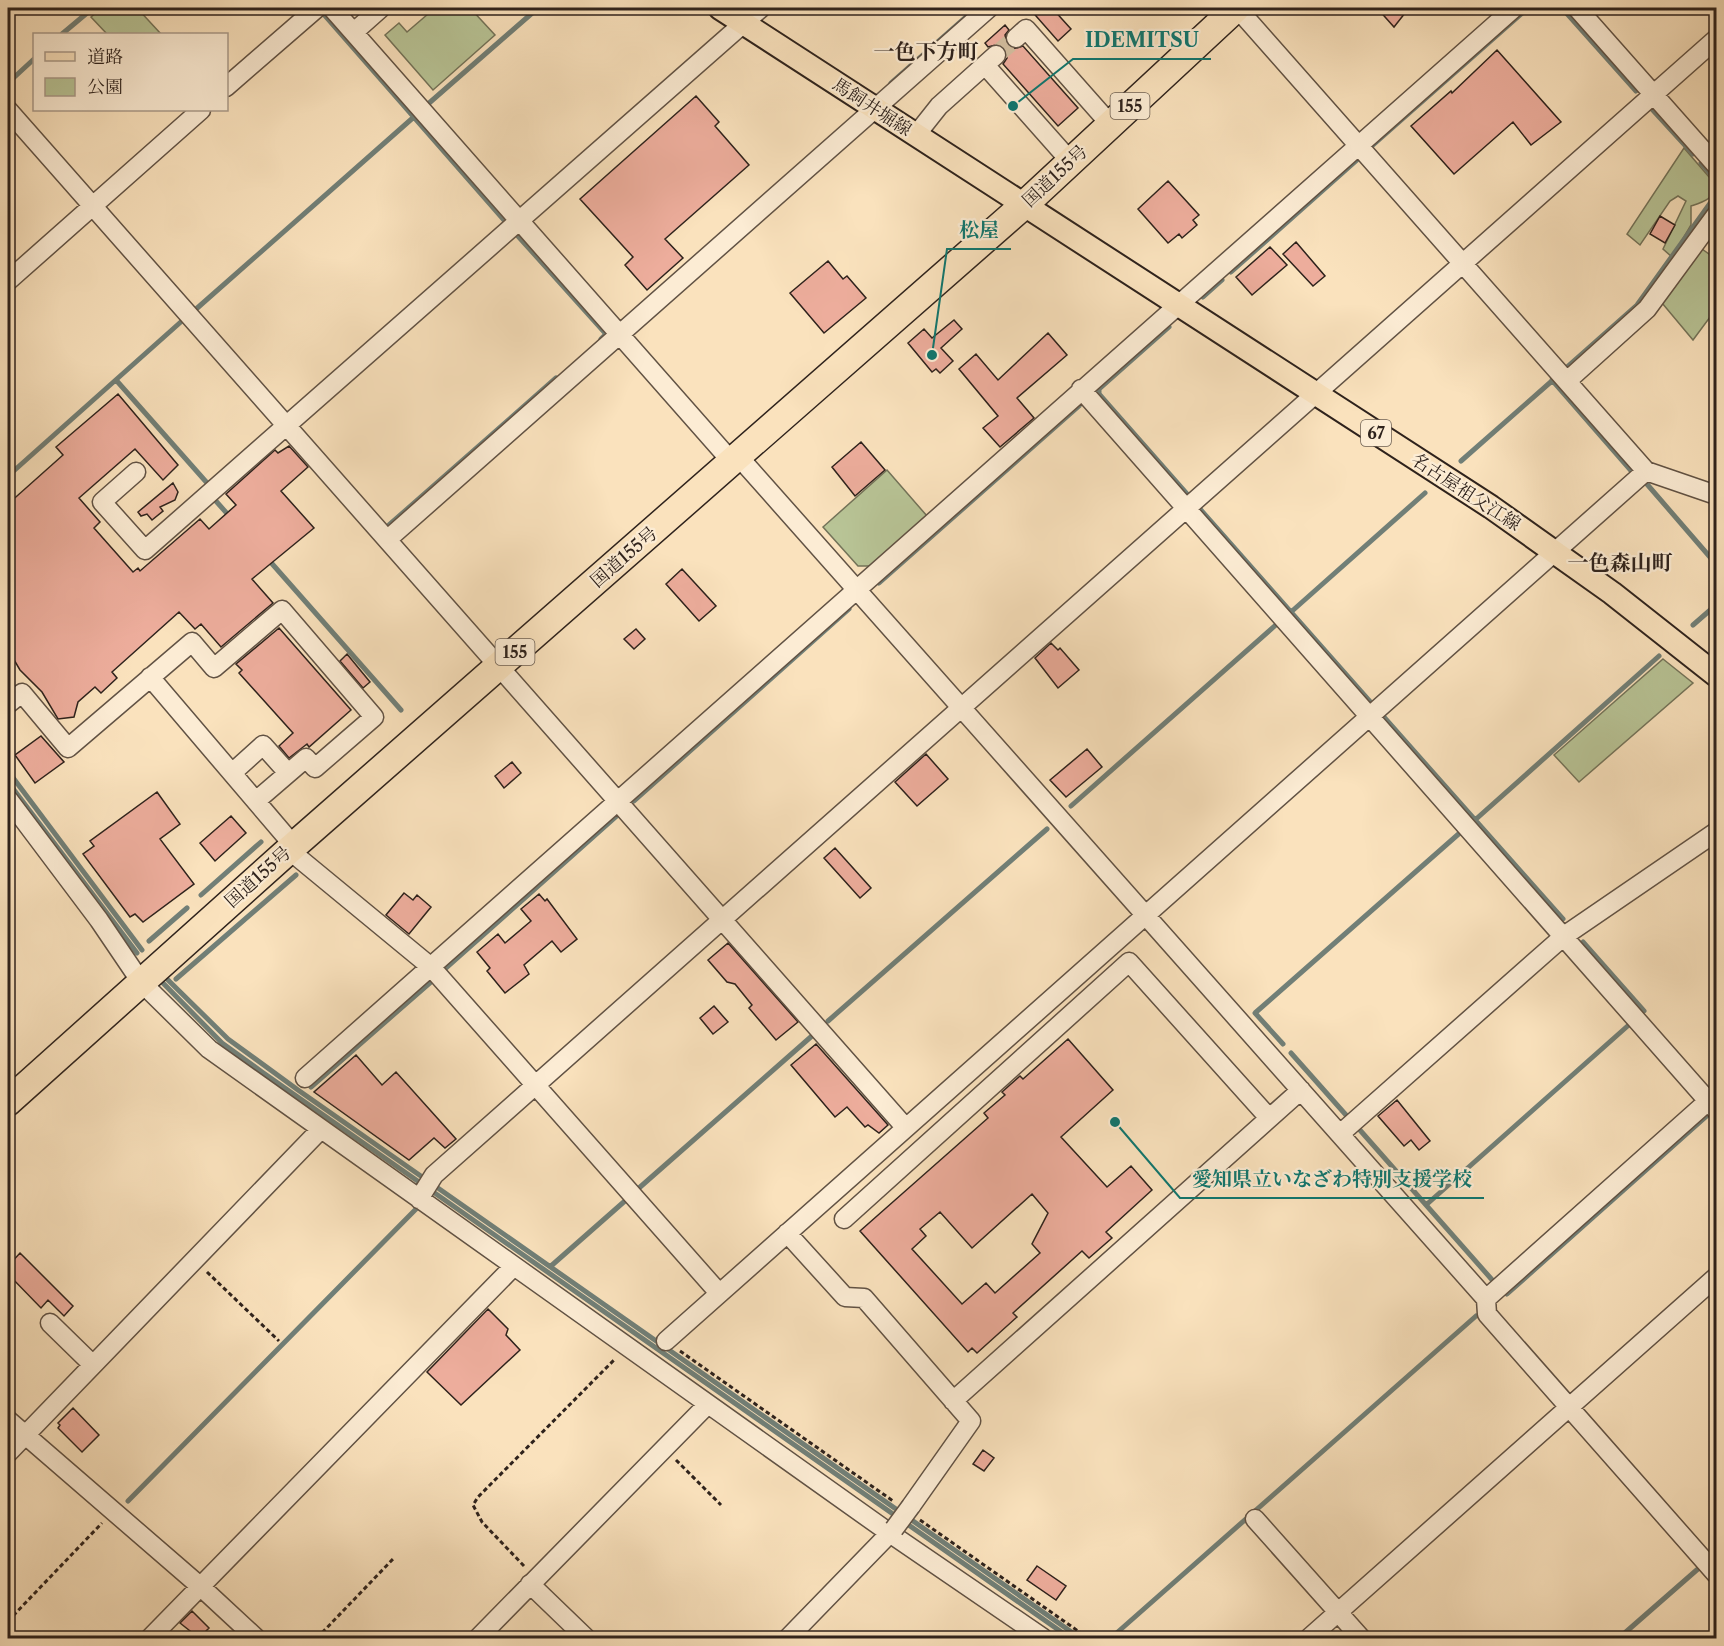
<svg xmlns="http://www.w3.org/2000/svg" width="1724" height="1646" font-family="'Libre Caslon Text','Noto Serif JP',serif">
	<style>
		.green { fill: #b8c496; stroke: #737359; stroke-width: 1.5 }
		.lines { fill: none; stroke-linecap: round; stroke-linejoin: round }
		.stream { stroke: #717f77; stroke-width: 5 }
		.building { fill: #edad9c; stroke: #2e221c; stroke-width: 1.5; fill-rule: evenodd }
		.minor-tunnel { stroke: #d1bc9d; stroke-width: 18; stroke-dasharray: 18 9; stroke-linecap: butt }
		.minor-casing { stroke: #615244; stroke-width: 21 }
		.major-casing { stroke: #2e221c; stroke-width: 26 }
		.highway-casing { stroke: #2e221c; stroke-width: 30 }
		.path { stroke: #2e221c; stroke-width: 3; stroke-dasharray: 4.5 3; stroke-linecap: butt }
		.minor { stroke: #fcecd4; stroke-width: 18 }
		.major { stroke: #fae2bd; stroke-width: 22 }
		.highway { stroke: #fae2bd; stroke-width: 27 }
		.minor-bridge-casing { stroke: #615244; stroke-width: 21; stroke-linecap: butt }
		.minor-bridge { stroke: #fcecd4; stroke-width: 18 }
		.labels { text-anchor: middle; stroke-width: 4.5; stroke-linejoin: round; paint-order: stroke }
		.shield { fill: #fcecd4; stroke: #6c5f53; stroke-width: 1.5 }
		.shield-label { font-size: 16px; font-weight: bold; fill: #2e221c }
		.street-label { font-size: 18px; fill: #2e221c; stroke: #fcecd4 }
		.quarter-label { font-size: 21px; font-weight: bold; fill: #2e221c; stroke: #fcecd4 }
		.leader { fill: none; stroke: #0f766e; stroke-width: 2 }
		.callout-dot { fill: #0f766e; stroke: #fcecd4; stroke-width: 2 }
		.callout-label { font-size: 20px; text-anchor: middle; font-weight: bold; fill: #0f766e; stroke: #fcecd4; stroke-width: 4.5; stroke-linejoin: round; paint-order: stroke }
	</style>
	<rect width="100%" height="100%" fill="#fae2bd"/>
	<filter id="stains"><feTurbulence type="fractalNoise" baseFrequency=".00333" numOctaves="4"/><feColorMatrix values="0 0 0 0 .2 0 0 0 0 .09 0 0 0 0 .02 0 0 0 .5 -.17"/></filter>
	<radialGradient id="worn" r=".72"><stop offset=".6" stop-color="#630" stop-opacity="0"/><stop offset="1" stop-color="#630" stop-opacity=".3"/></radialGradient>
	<path class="green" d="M 102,8 L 137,8 L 161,34 L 107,34 L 91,17 Z
		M 435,8 L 470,8 L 495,35 L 433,90 L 385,35 L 399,23 L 407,32 Z
		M 1684,148 L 1716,185 C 1714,199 1703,202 1691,206 L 1691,225 L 1672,257 L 1663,249 L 1686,201 L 1678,196 L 1670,201 L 1640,245 L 1627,234 Z
		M 1702,249 L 1716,259 L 1716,309 L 1693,340 L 1662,303 Z
		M 887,470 L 927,516 L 871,566 L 858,566 L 823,527 Z
		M 1663,659 L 1693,683 L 1579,782 L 1554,755 Z"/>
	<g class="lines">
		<path class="stream" d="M 1562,8 L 1636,91
			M 321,11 L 504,220
			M 62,34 L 93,8
			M 8,83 L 34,59
			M 891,83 L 976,8
			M 428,104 L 538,8
			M 1650,107 L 1693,154
			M 1373,145 L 1528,8
			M 1701,163 L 1716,180
			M 517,235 L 606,334 L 601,339
			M 1231,272 L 1357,160
			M 1203,297 L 1222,280
			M 195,310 L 415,116
			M 1567,367 L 1637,305 L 1716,195
			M 116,380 L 208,484
			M 1552,380 L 1634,474
			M 1099,389 L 1099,394 L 1187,494
			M 1098,390 L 1169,327
			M 1461,461 L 1553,380
			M 8,476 L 183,320
			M 1646,483 L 1716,564
			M 215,500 L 231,518
			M 1200,509 L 1373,705
			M 389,525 L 556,378
			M 267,558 L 401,710
			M 879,583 L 1079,406
			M 1291,612 L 1425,493
			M 1693,625 L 1716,605
			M 1383,716 L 1563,919
			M 8,771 L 142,950
			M 8,782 L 137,953
			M 634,801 L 849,609
			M 1071,806 L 1278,623
			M 1475,820 L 1659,656
			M 201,895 L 261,842
			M 149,941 L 187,908
			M 1583,942 L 1644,1011
			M 445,969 L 619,814
			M 167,979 L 228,1039 L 298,1090 L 1080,1638
			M 176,979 L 296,875
			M 162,982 L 222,1043 L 262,1072 L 1070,1638
			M 828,1021 L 1047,829
			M 1283,1044 L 1255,1013 L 1462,831
			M 1291,1053 L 1346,1115
			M 311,1087 L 432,981
			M 1359,1129 L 1494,1282
			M 639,1188 L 813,1035
			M 1426,1205 L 1631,1023
			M 551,1266 L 626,1200
			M 1507,1294 L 1709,1114
			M 128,1501 L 417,1208
			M 1714,1555 L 1716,1553
			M 1111,1638 L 1476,1316
			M 1619,1638 L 1699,1568"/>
	</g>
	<path class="building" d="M 1029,8 L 1052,8 L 1071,29 L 1058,41 Z
		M 1377,8 L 1409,8 L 1394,27 Z
		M 1005,25 L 1009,30 L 1005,35 L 1007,45 L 1013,49 L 1023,46 L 1078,108 L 1058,126 L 1003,64 L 1007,58 L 1005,48 L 999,44 L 988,47 L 985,43 Z
		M 1497,50 L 1561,122 L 1531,145 L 1513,122 L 1454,174 L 1411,126 L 1451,91 L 1452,93 Z
		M 696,96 L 719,122 L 715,126 L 749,165 L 665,239 L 683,258 L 647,290 L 625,265 L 633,257 L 580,199 Z
		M 1168,181 L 1199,215 L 1193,220 L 1197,225 L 1182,238 L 1179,234 L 1168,243 L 1138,209 Z
		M 1660,216 L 1675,225 L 1665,243 L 1650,234 Z
		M 1296,242 L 1325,276 L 1313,286 L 1283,254 Z
		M 1270,247 L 1287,265 L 1252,295 L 1236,277 Z
		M 828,261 L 843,279 L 847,276 L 866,298 L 824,333 L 790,293 Z
		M 954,320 L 962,329 L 941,348 L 953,361 L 940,373 L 936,369 L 932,372 L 908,343 L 924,329 L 932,338 Z
		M 1048,333 L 1067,355 L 1017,398 L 1034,418 L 1000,447 L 983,428 L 998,416 L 959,369 L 976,354 L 998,380 Z
		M 118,394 L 178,465 L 163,480 L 135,449 L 79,498 L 100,522 L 94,528 L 133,572 L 138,568 L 140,571 L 200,519 L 209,529 L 236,505 L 226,494 L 275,450 L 278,453 L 289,446 L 308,467 L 281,491 L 314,528 L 252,579 L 273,603 L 221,647 L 201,624 L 195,629 L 179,612 L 112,672 L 117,678 L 101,693 L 95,687 L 78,702 L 74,717 L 58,719 L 42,692 L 20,670 L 13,658 L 8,663 L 8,504 L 63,455 L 56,447 Z
		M 861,442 L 885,470 L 855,496 L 832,467 Z
		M 173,483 L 178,492 L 175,500 L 160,507 L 163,511 L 152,520 L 147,514 L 141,516 L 138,512 Z
		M 682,569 L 716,606 L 699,621 L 666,584 Z
		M 279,628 L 351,710 L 309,747 L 307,744 L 289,758 L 279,746 L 293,733 L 239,673 L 242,670 L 236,664 Z
		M 636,629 L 645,639 L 634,649 L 624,639 Z
		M 1051,643 L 1058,650 L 1060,648 L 1079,670 L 1058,688 L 1035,658 Z
		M 347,654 L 370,682 L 363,688 L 340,661 Z
		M 41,736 L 64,762 L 35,783 L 15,755 Z
		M 1087,749 L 1102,767 L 1066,797 L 1050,780 Z
		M 926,754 L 948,779 L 917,806 L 895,782 Z
		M 512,762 L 521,773 L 504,788 L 495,776 Z
		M 157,792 L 180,824 L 160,839 L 194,884 L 143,922 L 135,914 L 130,917 L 83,854 L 94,846 L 90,841 Z
		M 231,816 L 246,833 L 215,861 L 200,843 Z
		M 835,848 L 871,888 L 860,898 L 824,858 Z
		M 404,893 L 413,900 L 417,895 L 431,907 L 409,934 L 386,915 Z
		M 539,894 L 545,901 L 547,899 L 577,939 L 561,952 L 552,941 L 524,965 L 529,974 L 505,993 L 487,971 L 490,968 L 477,952 L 498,934 L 505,943 L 531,921 L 521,909 Z
		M 728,943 L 798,1022 L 776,1040 L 749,1008 L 752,1005 L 735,984 L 727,982 L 708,960 Z
		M 714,1006 L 728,1022 L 713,1034 L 700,1018 Z
		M 1068,1039 L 1113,1090 L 1061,1137 L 1107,1187 L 1131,1166 L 1152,1190 L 1106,1232 L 1112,1238 L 1089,1258 L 1082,1251 L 1013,1313 L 1017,1317 L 977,1353 L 972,1348 L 968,1352 L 860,1231 L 988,1118 L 984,1113 L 1005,1095 L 1002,1092 L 1020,1076 L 1023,1079 ZM 1032,1194 L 1048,1213 L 1032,1244 L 1040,1253 L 995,1293 L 986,1283 L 962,1304 L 912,1249 L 926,1236 L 920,1229 L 940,1212 L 972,1248 Z
		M 816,1044 L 888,1125 L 879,1133 L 868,1125 L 865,1127 L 847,1107 L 835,1117 L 791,1065 Z
		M 356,1055 L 382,1085 L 396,1072 L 456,1139 L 445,1148 L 434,1138 L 409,1160 L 314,1092 Z
		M 1397,1100 L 1430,1141 L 1419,1150 L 1411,1140 L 1404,1146 L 1378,1116 Z
		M 20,1253 L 73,1306 L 64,1316 L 48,1300 L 41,1308 L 8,1274 L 8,1266 Z
		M 488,1309 L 508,1329 L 506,1335 L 520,1350 L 461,1405 L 427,1372 Z
		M 73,1408 L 99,1435 L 82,1452 L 58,1428 L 60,1425 L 58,1423 Z
		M 983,1450 L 994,1458 L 984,1471 L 973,1464 Z
		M 1037,1566 L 1066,1586 L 1056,1600 L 1027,1580 Z
		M 192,1611 L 209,1628 L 199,1638 L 180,1623 Z"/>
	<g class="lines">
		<path class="minor-tunnel" d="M 996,55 L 1016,38"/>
		<defs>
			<path id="minor" d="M 332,8 L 732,462
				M 1237,8 L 1646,471 L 1716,495
				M 1577,8 L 1716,165
				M 354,32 L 381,8
				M 1016,38 L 1026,29 L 1110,124
				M 985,65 L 1071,162
				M 226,87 L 317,8
				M 8,110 L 905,1127
				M 916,135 L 939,106 L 996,55
				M 8,281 L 201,110
				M 1567,381 L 1647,309 L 1716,215
				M 1081,389 L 1716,1110
				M 738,456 L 1486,1299 L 1487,1314 L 1716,1574
				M 136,472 L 102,502 L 145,550 L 761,8
				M 388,539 L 989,8
				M 150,677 L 294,846
				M 8,704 L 22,693 L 68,748 L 192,642 L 214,668 L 282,610 L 374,717 L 315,768 L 306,758 L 256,801
				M 232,773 L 263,745 L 288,773
				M 8,799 L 99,920 L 141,982 L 209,1049 L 891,1534 L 1043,1638
				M 289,850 L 431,967 L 719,1293
				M 305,1078 L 1514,8
				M 1340,1134 L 1564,936 L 1716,832
				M 419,1199 L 434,1175 L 1716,39
				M 844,1219 L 1129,962 L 1269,1118
				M 787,1233 L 845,1297 L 864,1298 L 971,1421 L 911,1506
				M 1486,1299 L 1716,1094
				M 50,1323 L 93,1365
				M 666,1341 L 1646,471
				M 953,1401 L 1301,1090
				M 8,1420 L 201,1587 L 256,1638
				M 8,1453 L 321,1129
				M 1255,1519 L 1361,1638
				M 530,1584 L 586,1638
				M 150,1638 L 514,1266
				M 478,1638 L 708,1404
				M 788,1638 L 894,1529
				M 1309,1638 L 1716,1277"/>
			<path id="major" d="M 720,8 L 1491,507 L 1612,593 L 1716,675"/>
			<path id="highway" d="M 8,1102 L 289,850 L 1024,205 L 1236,8"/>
		</defs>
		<use href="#minor" class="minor-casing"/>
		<use href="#major" class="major-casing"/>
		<use href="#highway" class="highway-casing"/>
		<path class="path" d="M 207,1272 L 279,1341
			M 680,1351 L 893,1501
			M 676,1460 L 721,1505
			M 920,1520 L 1088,1638
			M 524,1566 L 482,1522 L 473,1505 L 478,1497 L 615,1359
			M 8,1621 L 102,1523
			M 317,1638 L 393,1559"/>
		<use href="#minor" class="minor"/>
		<use href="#major" class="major"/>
		<use href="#highway" class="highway"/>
		<defs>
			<path id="minor-bridge" d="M 894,1529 L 911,1506"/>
		</defs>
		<use href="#minor-bridge" class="minor-bridge-casing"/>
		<use href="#minor-bridge" class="minor-bridge"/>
	</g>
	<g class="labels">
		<g class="shield">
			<rect x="1110.5" y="93" width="39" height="26" rx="4.5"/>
			<rect x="1361" y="420" width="30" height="26" rx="4.5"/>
			<rect x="495.5" y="639" width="39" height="26" rx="4.5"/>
		</g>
		<g class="shield-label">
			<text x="1130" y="112">155</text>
			<text x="1376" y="439">67</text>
			<text x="515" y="658">155</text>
		</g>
		<g class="street-label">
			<text transform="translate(872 107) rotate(33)" y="6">馬飼井堀線</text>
			<text transform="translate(1055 176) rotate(-43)" y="6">国道155号</text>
			<text transform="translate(1466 492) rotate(33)" y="6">名古屋祖父江線</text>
			<text transform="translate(624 557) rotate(-41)" y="6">国道155号</text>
			<text transform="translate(258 877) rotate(-42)" y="6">国道155号</text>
		</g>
		<g class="quarter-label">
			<text x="926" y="59">一色下方町</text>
			<text x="1620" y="570">一色森山町</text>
		</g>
	</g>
	<path class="leader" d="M1013 106L1073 59H1211M932 355L947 249H1011M1115 1122L1180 1198H1484"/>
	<g class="callout-dot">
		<circle cx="1013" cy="106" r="6"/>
		<circle cx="932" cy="355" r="6"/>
		<circle cx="1115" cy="1122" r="6"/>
	</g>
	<g class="callout-label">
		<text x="1142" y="47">IDEMITSU</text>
		<text x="979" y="237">松屋</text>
		<text x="1332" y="1186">愛知県立いなざわ特別支援学校</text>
	</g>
	<rect width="1724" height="1646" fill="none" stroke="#fae2bd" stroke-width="30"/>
	<rect x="9" y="9" width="1706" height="1628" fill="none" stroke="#2e221c" stroke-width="3"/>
	<rect x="15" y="15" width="1694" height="1616" fill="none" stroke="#2e221c" stroke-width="1.5"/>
	<rect x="33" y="33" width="195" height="78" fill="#fcecd4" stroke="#aa9b8a" stroke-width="1.5"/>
	<rect x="45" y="52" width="30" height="9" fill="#fae2bd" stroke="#aa9b8a" stroke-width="1.5"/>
	<text x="87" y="63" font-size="18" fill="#2e221c">道路</text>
	<rect x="45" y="78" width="30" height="18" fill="#b8c496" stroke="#aa9b8a" stroke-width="1.5"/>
	<text x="87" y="93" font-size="18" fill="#2e221c">公園</text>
	<rect width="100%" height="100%" filter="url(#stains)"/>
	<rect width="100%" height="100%" fill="url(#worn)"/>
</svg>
